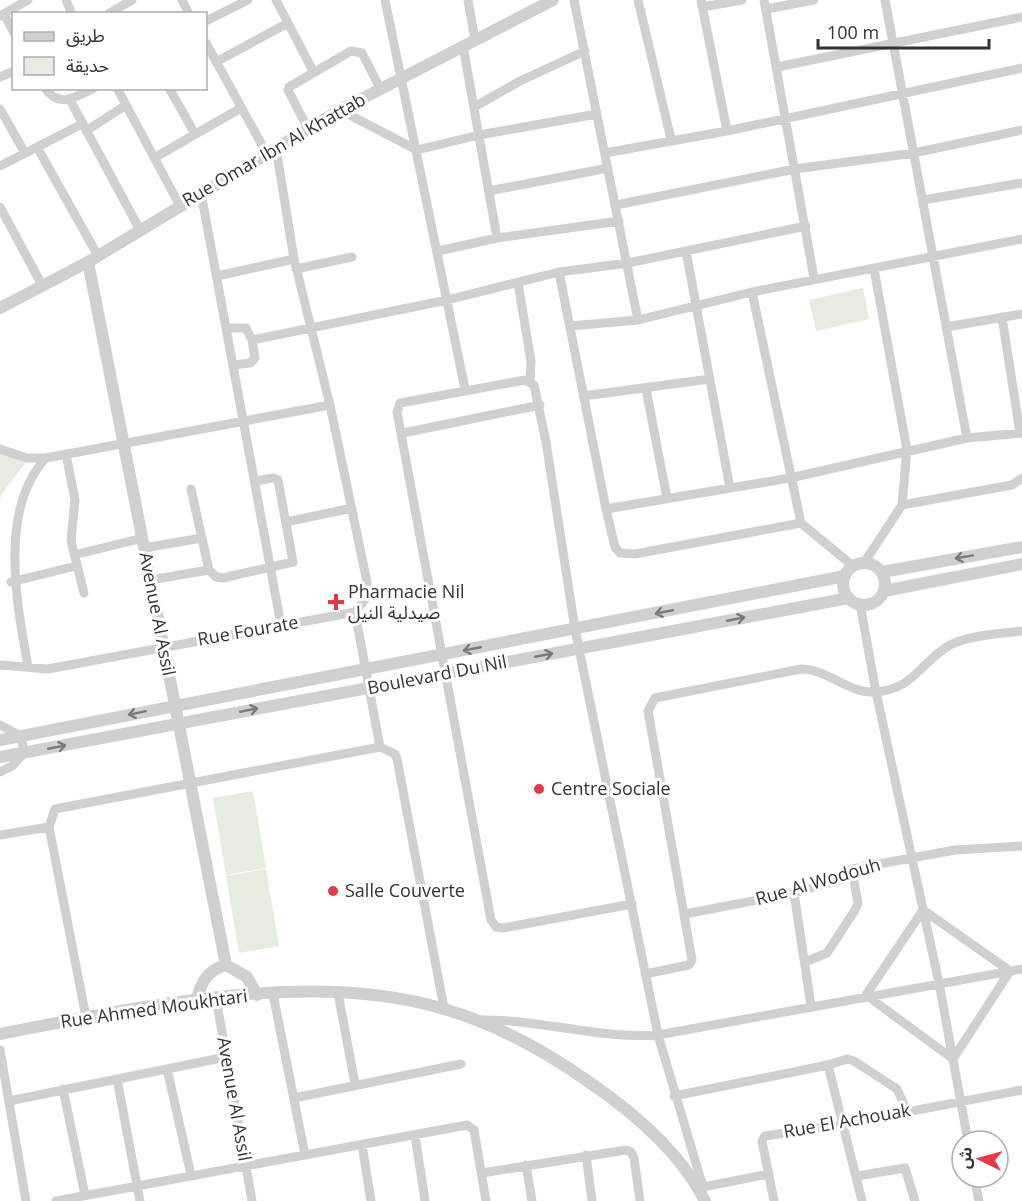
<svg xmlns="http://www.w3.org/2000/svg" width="1022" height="1201" font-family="'Open Sans','Noto Sans Arabic',sans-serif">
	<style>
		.green { fill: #e6ecdf }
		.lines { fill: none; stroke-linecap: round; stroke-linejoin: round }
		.minor { stroke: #d0d0d0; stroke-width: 9 }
		.tertiary { stroke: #d0d0d0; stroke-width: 12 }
		.oneway { stroke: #7a7a7a }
		.poi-dot { fill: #e63946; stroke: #fff; stroke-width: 2 }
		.labels { text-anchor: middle; stroke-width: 6; stroke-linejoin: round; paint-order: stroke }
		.street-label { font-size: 18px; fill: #333; stroke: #fff }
		.poi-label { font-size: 18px; fill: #333; stroke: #fff; text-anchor: start }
	</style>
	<rect width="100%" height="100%" fill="#fff"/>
	<path class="green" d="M 863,288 L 869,319 L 816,331 L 809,300 Z
		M 0,453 L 26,462 L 1,495 L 0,503 Z
		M 253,791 L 266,868 L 226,875 L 213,798 Z
		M 266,869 L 279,946 L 239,953 L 226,876 Z"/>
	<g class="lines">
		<path class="minor" d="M 66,0 L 72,14
			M 182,0 L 189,14
			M 276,0 L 313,71
			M 385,0 L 465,389
			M 468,0 L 475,40
			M 574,0 L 638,320
			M 638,0 L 671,139
			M 701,0 L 727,131
			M 764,0 L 814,278
			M 885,0 L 967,438
			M 702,7 L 742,0
			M 766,9 L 814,0
			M 4,14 L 14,33
			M 108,14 L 132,0
			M 0,16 L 28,0
			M 206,21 L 248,0
			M 206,43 L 267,154
			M 463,46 L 497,238
			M 216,62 L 288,23
			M 777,67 L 1022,17
			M 0,77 L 14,71
			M 45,88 C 59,109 75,97 94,88
			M 117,88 L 180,206
			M 169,88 L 195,134
			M 70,100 L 140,230
			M 474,107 L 520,81 L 585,51
			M 0,109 L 25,153
			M 340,110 L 417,150 L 479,135 L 597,114
			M 308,129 L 288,90 L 289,87 L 351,51 L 362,53 L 380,88
			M 86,131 L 126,105
			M 37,147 L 98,256
			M 276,148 L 294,259 L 330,405 L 367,582 L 367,597 L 355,612
			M 605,153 L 727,131 L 1022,68
			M 154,158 L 241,108
			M 0,166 L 82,124
			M 489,191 L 608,168
			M 201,193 L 281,625
			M 923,200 L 1022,183
			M 616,205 L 795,169 L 914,153 L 1022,130
			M 0,207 L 42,285
			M 438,251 L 497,238 L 619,221
			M 686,251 L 730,488
			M 296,269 L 352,257
			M 559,272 L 606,509 L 615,547 L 620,553 L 635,554 L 801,523
			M 217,276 L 294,259
			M 518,283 L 531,361 L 530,381
			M 752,292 L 801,523 L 853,566
			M 1002,317 L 1020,433
			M 570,326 L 638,320 L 752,292 L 1022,239
			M 946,327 L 1022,314
			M 227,328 L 246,328 L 252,340 L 447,300 L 559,272 L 628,263 L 806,226
			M 233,365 L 250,363 L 255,358 L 252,340
			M 646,389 L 667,498
			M 583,396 L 710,379
			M 403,433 L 540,405
			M 0,449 L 27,458 L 46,458 L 330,405
			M 66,454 L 75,500 L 71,541 L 84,593
			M 191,489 L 209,570 L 216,577 L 223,578 L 293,562 L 278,480 L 273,478 L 255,481
			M 902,505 L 1012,485 L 1022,478
			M 606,509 L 790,478 L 967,438 L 1022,433
			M 286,522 L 352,508
			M 144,548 L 202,538
			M 74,555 L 143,538
			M 864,563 L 902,505 L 907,450 L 874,269
			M 150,580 L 209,570
			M 11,582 L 76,566
			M 860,604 L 876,692 L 939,983 L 968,1141
			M 355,612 L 380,747
			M 0,665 L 48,669 L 355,612
			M 28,666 C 15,597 0,507 46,458
			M 0,725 L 21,736 L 24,753 L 12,766 L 0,772
			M 0,835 L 49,827
			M 794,893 L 811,1006
			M 632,904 L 503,928 L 496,927 L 491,920 L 397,412 L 400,403 L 525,380 L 534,385 L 546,442 L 575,629 L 658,1035 L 703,1187
			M 685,914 L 794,893 L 853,876 L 852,869 L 955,850 L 1022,846
			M 805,962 L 827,953 L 855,910 L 858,903 L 853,876
			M 645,974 L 689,965 L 692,960 L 648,711 L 655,698 L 801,669 C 828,669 847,693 874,692 C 914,690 920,662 950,645 C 970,635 1000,634 1022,631
			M 338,993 L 355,1084
			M 273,994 L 305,1155
			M 216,998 L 252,1201
			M 86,1017 L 49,827 L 55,809 L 380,747 L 395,754 L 397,759 L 444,1008
			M 480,1020 C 540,1019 598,1039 658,1035 L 1022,969
			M 0,1050 L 26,1201
			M 953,1059 L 866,995 L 923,910 L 1010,971
			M 953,1059 L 1010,971
			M 828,1065 L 847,1059 L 854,1061 L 897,1089 L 907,1111
			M 167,1069 L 191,1175
			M 117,1079 L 140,1201
			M 63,1089 L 85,1195
			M 674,1096 L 828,1065 L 862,1201
			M 294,1098 L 461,1064
			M 9,1101 L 226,1057
			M 415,1135 L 425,1201
			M 362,1145 L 371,1201
			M 586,1155 L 592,1201
			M 526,1165 L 532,1201
			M 482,1173 L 626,1150 L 631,1152 L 634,1158 L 640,1201
			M 857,1176 L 905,1168 L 915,1201
			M 974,1177 L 979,1201
			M 698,1188 L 769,1174
			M 56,1201 L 467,1125 L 474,1130 L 486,1201
			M 774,1201 L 762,1141 L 765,1136 L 844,1124 L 1022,1090"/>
		<path class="tertiary" d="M 88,262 L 226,965
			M 0,308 L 88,262 L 340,110 L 553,0
			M843 584a21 21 0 1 1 42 0a21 21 0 1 1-42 0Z
			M 882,572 L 1022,547
			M 884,591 L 1022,564
			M 0,740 L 845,576
			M 0,757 L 849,598
			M 197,999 C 201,982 208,970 226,965 L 247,977 L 257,995
			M 0,1034 C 135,1008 310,968 444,1009 C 496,1024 545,1051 589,1082 C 633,1112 681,1153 705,1201"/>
	</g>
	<defs><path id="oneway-shaft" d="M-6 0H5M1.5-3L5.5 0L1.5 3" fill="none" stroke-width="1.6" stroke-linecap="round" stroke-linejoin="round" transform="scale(1.5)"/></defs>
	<g class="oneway">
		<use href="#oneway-shaft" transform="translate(964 557) rotate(170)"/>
		<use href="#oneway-shaft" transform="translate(664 612) rotate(169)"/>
		<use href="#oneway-shaft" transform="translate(736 619) rotate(-11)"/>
		<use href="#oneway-shaft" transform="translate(472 649) rotate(169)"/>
		<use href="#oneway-shaft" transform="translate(544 655) rotate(-11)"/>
		<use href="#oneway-shaft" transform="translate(249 710) rotate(-11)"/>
		<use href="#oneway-shaft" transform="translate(137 713) rotate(168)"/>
		<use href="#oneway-shaft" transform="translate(57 747) rotate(-11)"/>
	</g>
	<g class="poi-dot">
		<path d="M333 593h6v6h6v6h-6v6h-6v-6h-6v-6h6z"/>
		<circle cx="539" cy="789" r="6"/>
		<circle cx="333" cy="891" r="6"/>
	</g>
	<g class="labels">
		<g class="street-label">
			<text transform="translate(274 150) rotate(-30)" y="6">Rue Omar Ibn Al Khattab</text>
			<text transform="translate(157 614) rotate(79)" y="6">Avenue Al Assil</text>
			<text transform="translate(248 631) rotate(-10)" y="6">Rue Fourate</text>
			<text transform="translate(437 675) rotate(-11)" y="6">Boulevard Du Nil</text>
			<text transform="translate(818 882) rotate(-16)" y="6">Rue Al Wodouh</text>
			<text transform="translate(154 1009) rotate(-8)" y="6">Rue Ahmed Moukhtari</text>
			<text transform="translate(234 1099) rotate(80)" y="6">Avenue Al Assil</text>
			<text transform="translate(847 1121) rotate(-10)" y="6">Rue El Achouak</text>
		</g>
		<g class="poi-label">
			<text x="348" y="598">Pharmacie Nil<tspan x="348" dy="21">صيدلية النيل</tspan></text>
			<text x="551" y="795">Centre Sociale</text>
			<text x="345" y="897">Salle Couverte</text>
		</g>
	</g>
	<rect x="12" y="12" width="195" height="78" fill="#ffffff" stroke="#adadad" stroke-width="1.5"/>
	<rect x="24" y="32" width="30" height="9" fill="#d0d0d0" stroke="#adadad" stroke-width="1.5"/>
	<text x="66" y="42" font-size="18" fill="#333333">طريق</text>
	<rect x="24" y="57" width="30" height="18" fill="#e6ecdf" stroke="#adadad" stroke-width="1.5"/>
	<text x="66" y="72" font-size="18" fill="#333333">حديقة</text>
	<g transform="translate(980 1159) rotate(275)"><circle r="28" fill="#ffffff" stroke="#adadad" stroke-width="1.5"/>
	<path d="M0-4.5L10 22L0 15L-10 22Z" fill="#e63946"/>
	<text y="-9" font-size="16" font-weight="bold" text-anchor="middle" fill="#333333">ش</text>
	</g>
	<path d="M818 39v9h171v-9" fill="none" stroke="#333333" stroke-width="3"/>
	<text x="827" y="39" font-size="18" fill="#333333" stroke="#ffffff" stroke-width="4.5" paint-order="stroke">100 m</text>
</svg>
